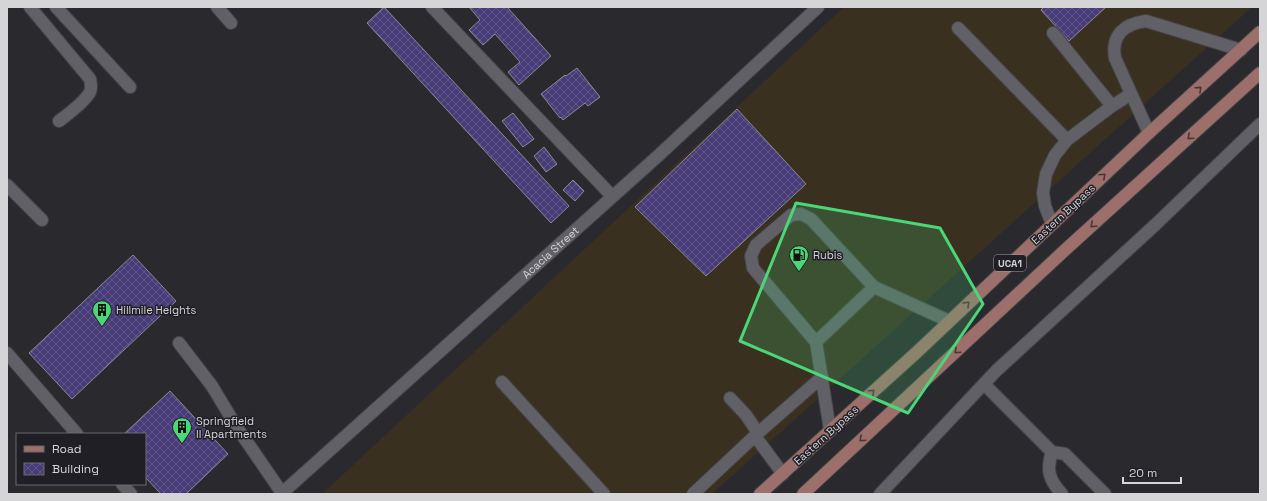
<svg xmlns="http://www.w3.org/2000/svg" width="1267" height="501" font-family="'Space Grotesk',sans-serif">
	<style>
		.commercial { fill: #393020 }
		.building { fill: url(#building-cross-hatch); stroke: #8a8a90 }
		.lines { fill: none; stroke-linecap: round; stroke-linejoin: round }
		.minor-casing { stroke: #454548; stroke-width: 14 }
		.major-casing { stroke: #454548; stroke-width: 14 }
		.minor { stroke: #606066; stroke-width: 12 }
		.major { stroke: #9d6f6a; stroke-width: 12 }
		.oneway { stroke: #46373a }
		.marked { fill: #4bd677; fill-opacity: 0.2; stroke: #4bd677; stroke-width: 3; stroke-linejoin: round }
		.labels { text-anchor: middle; stroke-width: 3; stroke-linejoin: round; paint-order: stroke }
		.shield { fill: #201f25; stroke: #9f9ea2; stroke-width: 1 }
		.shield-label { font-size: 10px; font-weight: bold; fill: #d5d5d8 }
		.street-label { font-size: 11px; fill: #d5d5d8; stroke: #201f25 }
		.poi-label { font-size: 11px; fill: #d5d5d8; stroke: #201f25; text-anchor: start }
	</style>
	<defs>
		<pattern id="building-cross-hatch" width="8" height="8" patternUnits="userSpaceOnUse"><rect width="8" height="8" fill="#473c77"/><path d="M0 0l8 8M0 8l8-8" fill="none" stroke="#61578a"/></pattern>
	</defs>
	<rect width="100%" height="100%" fill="#2a292e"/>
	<path class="commercial" d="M 844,7 L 1252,7 L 712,494 L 322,494 Z"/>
	<path class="building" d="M 384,7 L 569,206 L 551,223 L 367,23 Z
		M 469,7 L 507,7 L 551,56 L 519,85 L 508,72 L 520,62 L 495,34 L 483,45 L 469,30 L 480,20 Z
		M 1044,7 L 1106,7 L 1069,41 L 1041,10 Z
		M 577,68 L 600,97 L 588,106 L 585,103 L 563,120 L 561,117 L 560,118 L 541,94 L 565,75 L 566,76 Z
		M 737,109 L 806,184 L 706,276 L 635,207 Z
		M 513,113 L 534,139 L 523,147 L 502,121 Z
		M 544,147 L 557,164 L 546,172 L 534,156 Z
		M 573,180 L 584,191 L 575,201 L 563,190 Z
		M 133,255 L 176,301 L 72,399 L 29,353 Z
		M 170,391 L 228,454 L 186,494 L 161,494 L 145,477 L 145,434 L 124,434 Z"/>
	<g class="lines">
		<defs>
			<g id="minor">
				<path d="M 30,7 L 90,79 C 91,84 92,88 90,92 C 84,103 68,114 59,121"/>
				<path d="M 56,7 L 130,87"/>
				<path d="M 217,7 L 231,23"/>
				<path d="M 432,7 L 612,196"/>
				<path d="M 958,28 L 1067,140"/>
				<path d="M 1053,33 L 1112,106"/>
				<path d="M 1149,133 L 1115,58 C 1111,35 1124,24 1146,21 L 1241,50"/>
				<path d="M 7,185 L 42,220"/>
				<path d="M 1052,224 L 1045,206 L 1043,193 L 1046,174 L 1055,155 L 1067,140 L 1112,106 L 1131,94"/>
				<path d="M 816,342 L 874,287"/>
				<path d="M 179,343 L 212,386 L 236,426 L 282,493"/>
				<path d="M 7,353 L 77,434"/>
				<path d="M 502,382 L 604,494"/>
				<path d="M 984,384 L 1052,452 L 1065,454 L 1105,494"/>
				<path d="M 730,398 L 746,415 L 758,433"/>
				<path d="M 830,430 L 816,342 L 753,268 L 751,256 L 756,245 L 791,215 L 801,214 L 811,219 L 874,287 L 949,321"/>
				<path d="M 755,436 L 783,474"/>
				<path d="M 1052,452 C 1046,470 1049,480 1062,494"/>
				<path d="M 122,484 L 131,494"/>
				<path id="s1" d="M 281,494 L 659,155 L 818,7"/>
				<path d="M 693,494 L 758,433 L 822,377"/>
				<path d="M 880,494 L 996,371 L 1155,225 L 1260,124"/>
			</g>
			<path id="major" d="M 760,494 L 917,352 L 1149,133 L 1260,32
				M 803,494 L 1065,250 L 1260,73"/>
		</defs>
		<use href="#minor" class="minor-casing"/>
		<use href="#major" class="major-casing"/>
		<use href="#minor" class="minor"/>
		<use href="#major" class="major"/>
	</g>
	<defs><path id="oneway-chevron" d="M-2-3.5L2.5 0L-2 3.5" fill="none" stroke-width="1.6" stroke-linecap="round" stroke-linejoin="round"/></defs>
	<g class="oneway">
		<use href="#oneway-chevron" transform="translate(1199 89) rotate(-42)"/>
		<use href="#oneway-chevron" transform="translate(1190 137) rotate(138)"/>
		<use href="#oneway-chevron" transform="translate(1103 176) rotate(-43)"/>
		<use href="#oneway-chevron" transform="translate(1093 225) rotate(138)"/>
		<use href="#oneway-chevron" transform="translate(967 304) rotate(-44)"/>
		<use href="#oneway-chevron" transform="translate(957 351) rotate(137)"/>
		<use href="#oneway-chevron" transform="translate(872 392) rotate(-42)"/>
		<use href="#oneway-chevron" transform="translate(862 439) rotate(137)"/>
	</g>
	<path class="marked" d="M 796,203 L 940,228 L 983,304 L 908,413 L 740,341 Z"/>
	<defs>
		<symbol id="fuel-pin" viewBox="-11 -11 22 30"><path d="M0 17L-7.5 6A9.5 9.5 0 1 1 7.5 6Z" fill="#4bd677" stroke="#201f25"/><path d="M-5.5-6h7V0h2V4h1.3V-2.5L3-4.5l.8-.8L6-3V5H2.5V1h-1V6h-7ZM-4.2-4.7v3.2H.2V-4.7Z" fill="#111"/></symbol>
		<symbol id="building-pin" viewBox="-11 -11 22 30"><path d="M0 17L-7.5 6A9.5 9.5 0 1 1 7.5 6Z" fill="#4bd677" stroke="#201f25"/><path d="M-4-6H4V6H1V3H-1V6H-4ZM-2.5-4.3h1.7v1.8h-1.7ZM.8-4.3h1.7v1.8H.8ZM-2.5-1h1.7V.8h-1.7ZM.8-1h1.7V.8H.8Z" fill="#111"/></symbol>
	</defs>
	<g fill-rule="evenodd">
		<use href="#fuel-pin" x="788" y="244" width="22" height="30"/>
		<use href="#building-pin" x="91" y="299" width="22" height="30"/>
		<use href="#building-pin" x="171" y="416" width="22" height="30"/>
	</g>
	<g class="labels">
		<rect class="shield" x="994" y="255" width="32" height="16" rx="3"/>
		<g class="shield-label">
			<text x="1010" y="267">UCA1</text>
		</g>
		<g class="street-label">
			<text transform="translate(1063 214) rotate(-43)" y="4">Eastern Bypass</text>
			<text dy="4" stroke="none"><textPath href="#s1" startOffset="362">Acacia Street</textPath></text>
			<text transform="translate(826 435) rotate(-42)" y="4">Eastern Bypass</text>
		</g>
		<g class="poi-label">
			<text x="813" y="259">Rubis</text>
			<text x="116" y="314">Hillmile Heights</text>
			<text x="196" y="425">Springfield<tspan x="196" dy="13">II Apartments</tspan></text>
		</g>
	</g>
	<rect width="1267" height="501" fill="none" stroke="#d5d5d8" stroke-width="16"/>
	<rect x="16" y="433" width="130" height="52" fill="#201f25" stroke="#68686d"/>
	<rect x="24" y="446" width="20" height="6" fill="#9d6f6a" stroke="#68686d"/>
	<text x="52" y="453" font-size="12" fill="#d5d5d8">Road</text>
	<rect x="24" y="463" width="20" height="12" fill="url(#building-cross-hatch)" stroke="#68686d"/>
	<text x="52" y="473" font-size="12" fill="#d5d5d8">Building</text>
	<path d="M1123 477v6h58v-6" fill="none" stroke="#d5d5d8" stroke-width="2"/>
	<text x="1129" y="477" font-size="12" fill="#d5d5d8" stroke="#201f25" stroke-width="3" paint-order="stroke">20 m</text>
</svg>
